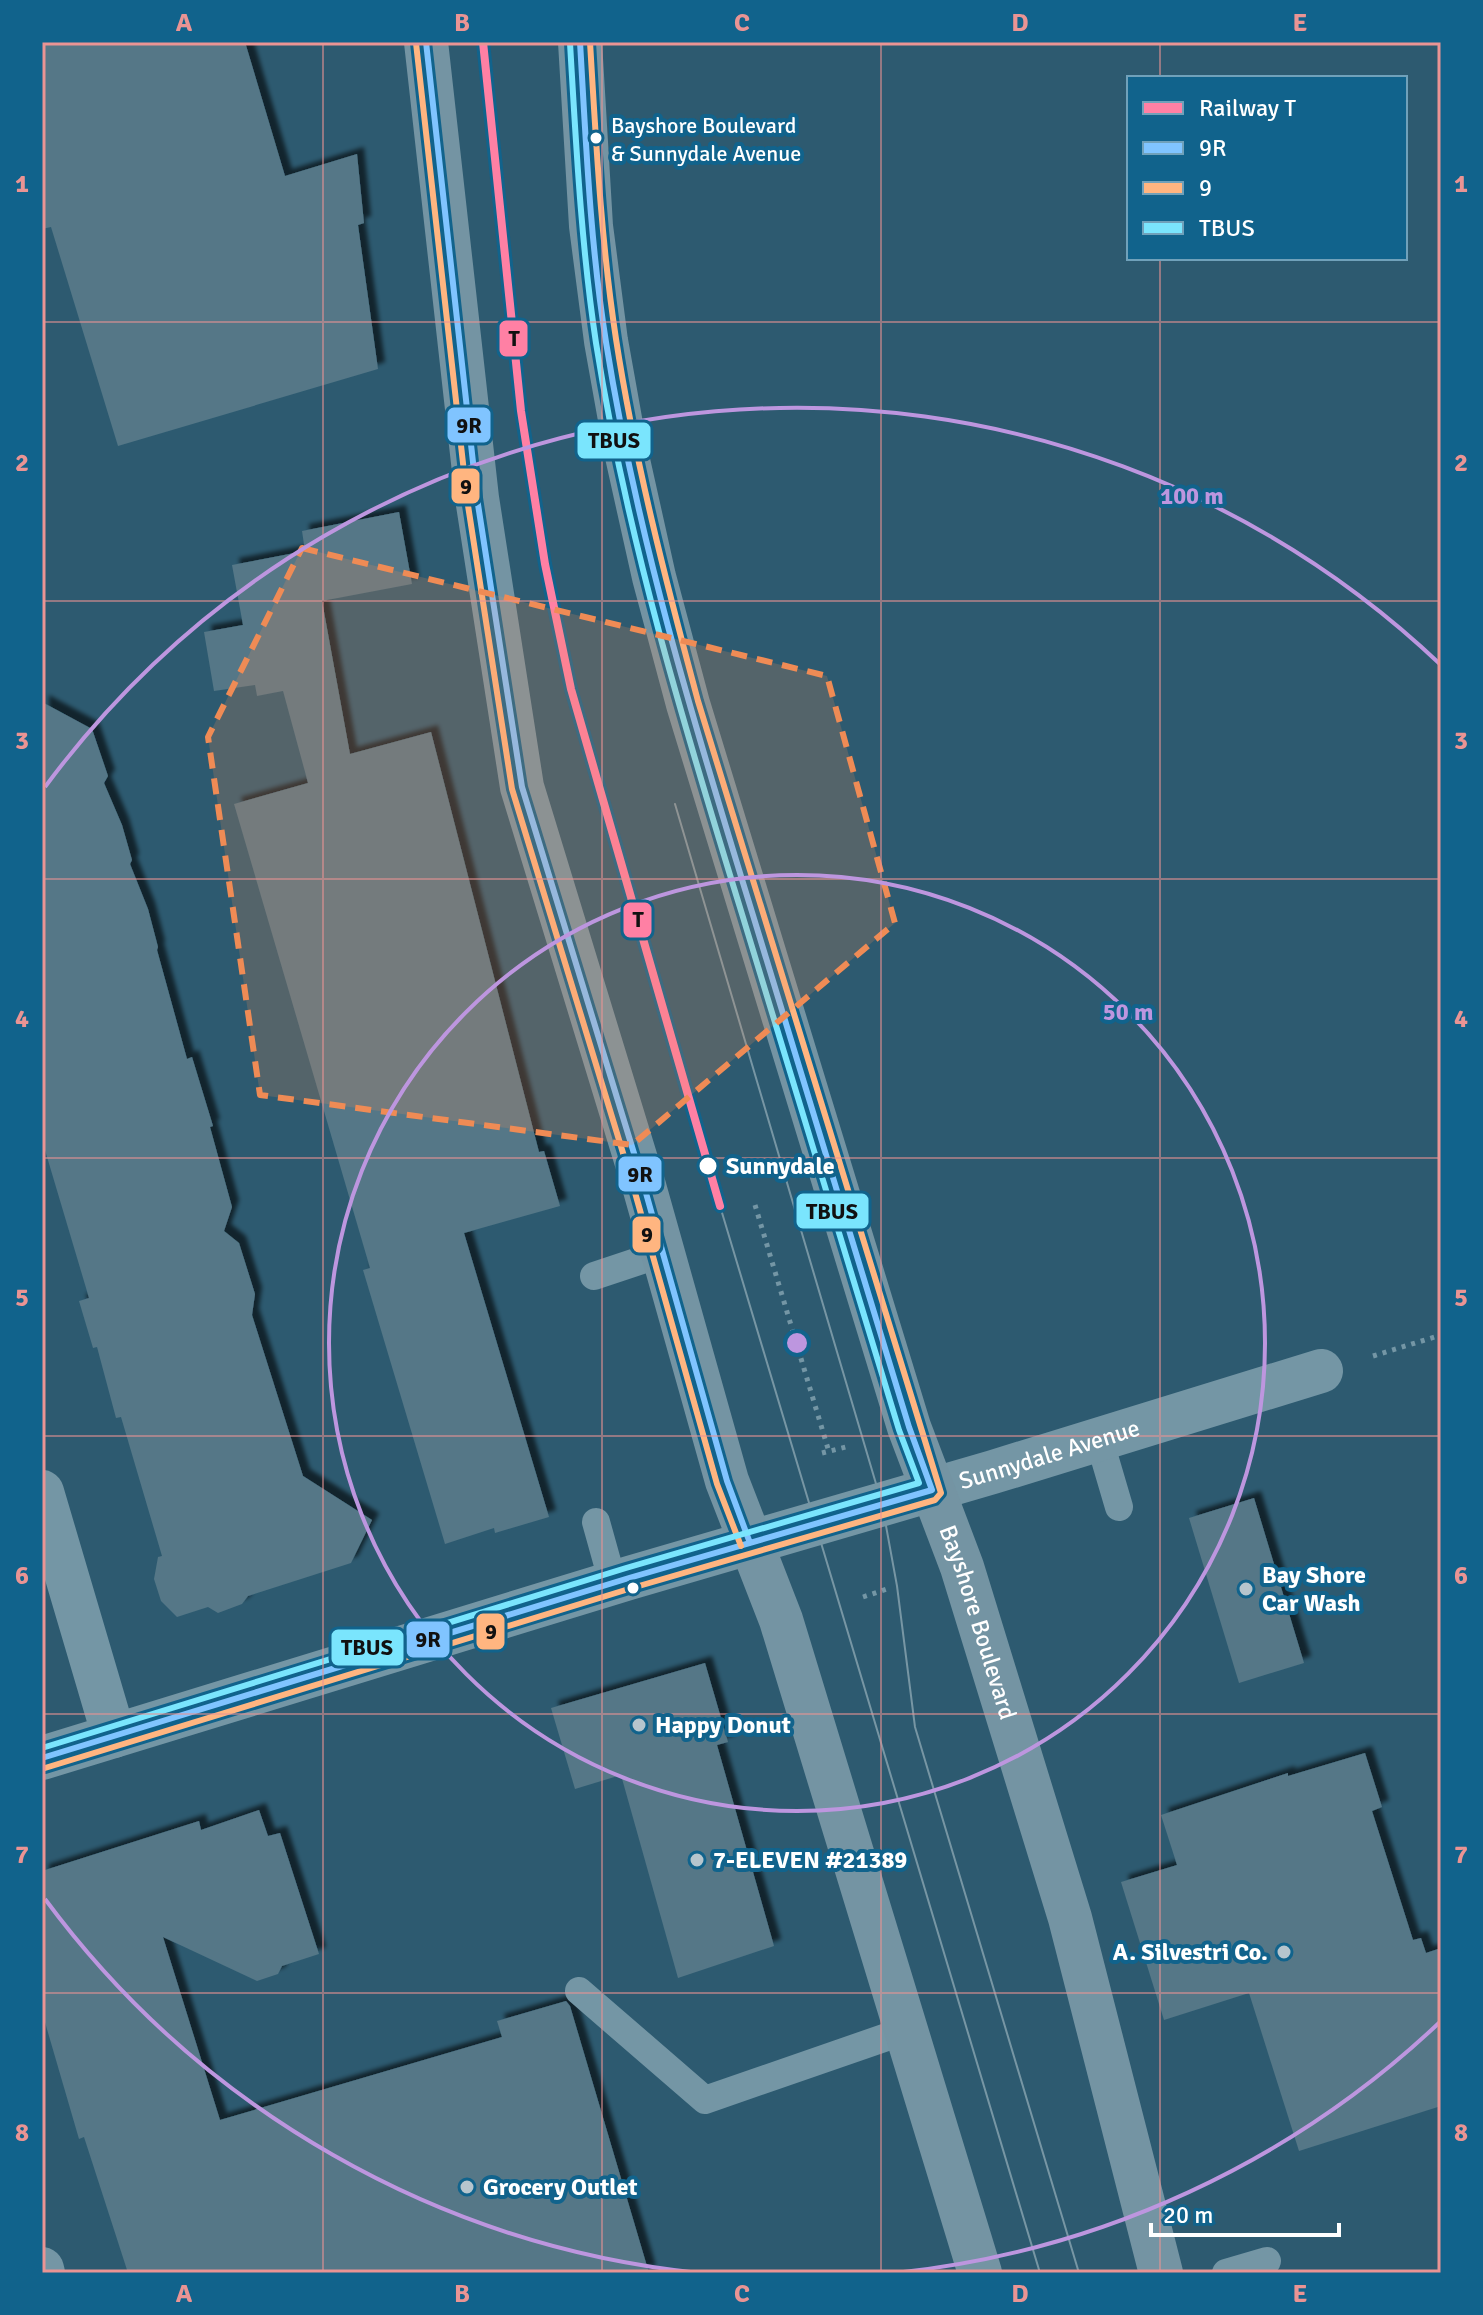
<svg xmlns="http://www.w3.org/2000/svg" width="1483" height="2315" font-family="Signika,sans-serif">
	<style>
		.building { fill: #547787; filter: url(#shadow) }
		.lines { fill: none; stroke-linecap: round; stroke-linejoin: round }
		.path { stroke: #7496a5; stroke-width: 5; stroke-dasharray: 4 6; stroke-linecap: butt }
		.service { stroke: #7496a5; stroke-width: 28 }
		.minor { stroke: #7496a5; stroke-width: 44 }
		.primary { stroke: #7494a3; stroke-width: 44 }
		.tram { stroke: #7796a4; stroke-width: 2 }
		.bus-1-casing { stroke: #11638c; stroke-width: 12 }
		.bus-2-casing { stroke: #11638c; stroke-width: 12 }
		.bus-3-casing { stroke: #11638c; stroke-width: 12 }
		.bus-1 { stroke: #80c4ff; stroke-width: 6 }
		.bus-2 { stroke: #ffb580; stroke-width: 6 }
		.bus-3 { stroke: #7ae5fd; stroke-width: 6 }
		.rail-1-casing { stroke: #11638c; stroke-width: 14 }
		.rail-1 { stroke: #ff80a4; stroke-width: 8 }
		.marked { fill: #ef8b55; fill-opacity: 0.2; stroke: #ef8b55; stroke-width: 6; stroke-dasharray: 16 10; stroke-linejoin: round }
		.grid { fill: none; stroke: #ea9494; stroke-width: 2; stroke-opacity: 0.55 }
		.ring { fill: none; stroke: #bd96df; stroke-width: 4 }
		.bus-dot { fill: #fff; stroke: #11638c; stroke-width: 3 }
		.poi-dot { fill: #b6c5cd; stroke: #11638c; stroke-width: 3 }
		.labels { text-anchor: middle; stroke-width: 8; stroke-linejoin: round; paint-order: stroke }
		.bus-label { font-size: 22px; fill: #fff; stroke: #11638c; text-anchor: start }
		.stop-label { font-size: 24px; font-weight: bold; fill: #fff; stroke: #11638c; text-anchor: start }
		.street-label { font-size: 24px; fill: #fff; stroke: #11638c }
		.poi-label { font-size: 24px; font-weight: bold; fill: #fff; stroke: #11638c; text-anchor: start }
		.centre { fill: #bd96df; stroke: #11638c; stroke-width: 4 }
		.ring-label { font-size: 24px; text-anchor: middle; font-weight: bold; fill: #bd96df; stroke: #11638c; stroke-width: 8; stroke-linejoin: round; paint-order: stroke }
		.line-badge { stroke: #11638c; stroke-width: 3 }
		.pale-badge-label { font-size: 22px; text-anchor: middle; font-weight: bold; fill: #111 }
		.neatline { fill: none; stroke: #ea9494; stroke-width: 3 }
		.grid-label { font-size: 26px; text-anchor: middle; font-weight: bold; fill: #ea9494 }
	</style>
	<defs>
		<filter id="shadow"><feDropShadow dx="7" dy="-7" stdDeviation="2" flood-color="#0009"/></filter>
	</defs>
	<rect width="100%" height="100%" fill="#2d5a70"/>
	<path class="building" d="M 42,42 L 245,42 L 285,176 L 357,154 L 364,223 L 358,225 L 378,369 L 118,446 L 51,227 L 42,229 Z
		M 399,512 L 412,584 L 322,601 L 350,754 L 431,732 L 539,1152 L 544,1151 L 560,1206 L 464,1233 L 549,1517 L 495,1533 L 494,1528 L 445,1544 L 363,1270 L 370,1268 L 234,804 L 308,783 L 283,691 L 257,696 L 255,685 L 214,691 L 204,632 L 243,625 L 232,565 L 305,551 L 302,531 Z
		M 42,702 L 92,729 L 108,776 L 104,783 L 122,825 L 132,860 L 130,864 L 148,909 L 158,947 L 157,950 L 187,1059 L 192,1057 L 213,1126 L 210,1127 L 232,1207 L 224,1231 L 239,1243 L 255,1294 L 252,1315 L 303,1476 L 372,1520 L 351,1563 L 248,1596 L 242,1604 L 218,1613 L 208,1607 L 177,1617 L 161,1601 L 154,1579 L 158,1557 L 162,1556 L 121,1417 L 116,1418 L 97,1347 L 93,1348 L 79,1301 L 89,1298 L 42,1140 Z
		M 1254,1498 L 1304,1663 L 1239,1683 L 1189,1518 Z
		M 705,1663 L 728,1742 L 717,1745 L 774,1946 L 678,1978 L 621,1775 L 575,1789 L 551,1708 Z
		M 1365,1753 L 1382,1807 L 1372,1811 L 1413,1940 L 1421,1938 L 1426,1953 L 1441,1948 L 1441,2106 L 1299,2151 L 1249,1993 L 1164,2020 L 1121,1882 L 1177,1865 L 1161,1815 L 1288,1773 L 1288,1776 Z
		M 259,1810 L 268,1836 L 280,1833 L 319,1954 L 282,1966 L 278,1974 L 257,1981 L 163,1937 L 220,2120 L 502,2037 L 497,2021 L 566,2001 L 570,2006 L 649,2273 L 128,2273 L 84,2137 L 79,2139 L 42,2012 L 42,1871 L 199,1821 L 201,1830 Z"/>
	<g class="lines">
		<path class="path" d="M 755,1205 L 829,1452
			M 1373,1356 L 1441,1335
			M 822,1453 L 850,1446
			M 863,1597 L 887,1589"/>
		<path class="service" d="M 594,1276 L 663,1253
			M 1099,1439 L 1119,1507
			M 596,1522 L 613,1583
			M 579,1991 L 705,2100 L 907,2030
			M 1226,2273 L 1267,2261"/>
		<g class="minor">
			<path d="M 42,1492 L 114,1736"/>
			<path id="s1" d="M 42,1758 L 629,1578 L 993,1472 L 1321,1371"/>
			<path d="M 42,2269 L 43,2273"/>
		</g>
		<g class="primary">
			<path d="M 426,42 L 477,498 L 522,787 L 644,1186 L 727,1481 L 781,1620 L 980,2273"/>
			<path id="s2" d="M 580,42 L 591,226 L 606,341 L 625,447 L 654,577 L 688,704 L 909,1427 L 962,1567 L 1070,1918 L 1161,2273"/>
		</g>
		<path class="tram" d="M 675,804 L 882,1504 L 897,1586 L 915,1727 L 1079,2273
			M 720,1206 L 1040,2273"/>
		<defs>
			<path id="bus-1" d="M 426,42 L 477,498 L 522,787 L 644,1186 L 727,1481 L 750,1543
				M 42,1758 L 629,1578 L 932,1490 L 909,1427 C 857,1255 804,1084 752,912 C 694,724 637,537 606,342 C 590,243 586,142 580,42"/>
			<path id="bus-2" d="M 416,43 L 467,499 L 512,789 L 634,1189 L 717,1484 L 741,1546
				M 45,1768 L 632,1588 L 935,1500 L 941,1493 L 698,701 C 666,582 635,462 616,339 C 601,241 596,141 590,42"/>
			<path id="bus-3" d="M 42,1748 L 626,1568 L 919,1483 L 899,1430 C 847,1258 794,1086 742,914 C 684,726 627,538 596,343 C 581,244 576,143 570,43"/>
		</defs>
		<use href="#bus-1" class="bus-1-casing"/>
		<use href="#bus-2" class="bus-2-casing"/>
		<use href="#bus-3" class="bus-3-casing"/>
		<use href="#bus-1" class="bus-1"/>
		<use href="#bus-2" class="bus-2"/>
		<use href="#bus-3" class="bus-3"/>
		<defs>
			<path id="rail-1" d="M 483,42 L 521,411 L 545,564 L 571,689 L 720,1206"/>
		</defs>
		<use href="#rail-1" class="rail-1-casing"/>
		<use href="#rail-1" class="rail-1"/>
	</g>
	<path class="marked" d="M 302,548 L 827,676 L 895,923 L 632,1145 L 260,1095 L 208,737 Z"/>
	<path class="grid" d="M 323,42 L 323,2273M 602,42 L 602,2273M 881,42 L 881,2273M 1160,42 L 1160,78M 1160,258 L 1160,2273M 42,322 L 1441,322M 42,601 L 1441,601M 42,879 L 1441,879M 42,1158 L 1441,1158M 42,1436 L 1441,1436M 42,1714 L 1441,1714M 42,1993 L 1441,1993"/>
	<g class="ring">
		<circle cx="797" cy="1343" r="468"/>
		<path d="M1441 2021A935 935 0 0 1 895 2273M699 2273A935 935 0 0 1 45 1899M45 787A935 935 0 0 1 1441 665"/>
	</g>
	<g class="bus-dot">
		<circle cx="596" cy="138" r="7"/>
		<circle cx="708" cy="1166" r="10"/>
		<circle cx="633" cy="1588" r="7"/>
	</g>
	<g class="poi-dot">
		<circle cx="1246" cy="1589" r="8"/>
		<circle cx="639" cy="1725" r="8"/>
		<circle cx="697" cy="1860" r="8"/>
		<circle cx="1284" cy="1952" r="8"/>
		<circle cx="467" cy="2187" r="8"/>
	</g>
	<g class="labels">
		<g class="bus-label">
			<text x="611" y="133">Bayshore Boulevard<tspan x="611" dy="28">&amp; Sunnydale Avenue</tspan></text>
		</g>
		<g class="stop-label">
			<text x="726" y="1174">Sunnydale</text>
		</g>
		<g class="street-label">
			<text dy="8" stroke="none"><textPath href="#s1" startOffset="1052">Sunnydale Avenue</textPath></text>
			<text dy="8" stroke="none"><textPath href="#s2" startOffset="1636">Bayshore Boulevard</textPath></text>
		</g>
		<g class="poi-label">
			<text x="1262" y="1583">Bay Shore<tspan x="1262" dy="28">Car Wash</tspan></text>
			<text x="655" y="1733">Happy Donut</text>
			<text x="713" y="1868">7-ELEVEN #21389</text>
			<text x="1268" y="1960" text-anchor="end">A. Silvestri Co.</text>
			<text x="483" y="2195">Grocery Outlet</text>
		</g>
	</g>
	<circle cx="797" cy="1343" r="12" class="centre"/>
	<g class="ring-label">
		<text x="1192" y="504">100 m</text>
		<text x="1128" y="1020">50 m</text>
	</g>
	<g class="line-badge">
		<rect x="498" y="319" width="31" height="39" rx="8" fill="#ff80a4"/>
		<rect x="446" y="406" width="46" height="38" rx="8" fill="#80c4ff"/>
		<rect x="576" y="421" width="76" height="39" rx="8" fill="#7ae5fd"/>
		<rect x="450" y="467" width="31" height="38" rx="8" fill="#ffb580"/>
		<rect x="622" y="901" width="31" height="38" rx="8" fill="#ff80a4"/>
		<rect x="617" y="1155" width="46" height="38" rx="8" fill="#80c4ff"/>
		<rect x="795" y="1192" width="75" height="38" rx="8" fill="#7ae5fd"/>
		<rect x="631" y="1215" width="31" height="39" rx="8" fill="#ffb580"/>
		<rect x="475" y="1612" width="31" height="39" rx="8" fill="#ffb580"/>
		<rect x="405" y="1620" width="46" height="39" rx="8" fill="#80c4ff"/>
		<rect x="330" y="1628" width="75" height="39" rx="8" fill="#7ae5fd"/>
	</g>
	<g class="pale-badge-label">
		<text x="514" y="346">T</text>
		<text x="469" y="433">9R</text>
		<text x="614" y="448">TBUS</text>
		<text x="466" y="494">9</text>
		<text x="638" y="927">T</text>
		<text x="640" y="1182">9R</text>
		<text x="832" y="1219">TBUS</text>
		<text x="647" y="1242">9</text>
		<text x="491" y="1639">9</text>
		<text x="428" y="1647">9R</text>
		<text x="367" y="1655">TBUS</text>
	</g>
	<rect width="1483" height="2315" fill="none" stroke="#11638c" stroke-width="88"/>
	<rect x="1127" y="76" width="280" height="184" fill="#11638c" stroke="#70a1ba" stroke-width="2"/>
	<rect x="1143" y="102" width="40" height="12" fill="#ff80a4" stroke="#70a1ba" stroke-width="2"/>
	<text x="1199" y="116" font-size="24" fill="#ffffff">Railway T</text>
	<rect x="1143" y="142" width="40" height="12" fill="#80c4ff" stroke="#70a1ba" stroke-width="2"/>
	<text x="1199" y="156" font-size="24" fill="#ffffff">9R</text>
	<rect x="1143" y="182" width="40" height="12" fill="#ffb580" stroke="#70a1ba" stroke-width="2"/>
	<text x="1199" y="196" font-size="24" fill="#ffffff">9</text>
	<rect x="1143" y="222" width="40" height="12" fill="#7ae5fd" stroke="#70a1ba" stroke-width="2"/>
	<text x="1199" y="236" font-size="24" fill="#ffffff">TBUS</text>
	<path d="M1151 2223v12h188v-12" fill="none" stroke="#ffffff" stroke-width="4"/>
	<text x="1163" y="2223" font-size="24" fill="#ffffff" stroke="#11638c" stroke-width="6" paint-order="stroke">20 m</text>
	<rect x="44" y="44" width="1395" height="2227" class="neatline"/>
	<g class="grid-label">
		<text x="184" y="31">A</text>
		<text x="462" y="31">B</text>
		<text x="742" y="31">C</text>
		<text x="1020" y="31">D</text>
		<text x="1300" y="31">E</text>
		<text x="22" y="192">1</text>
		<text x="1461" y="192">1</text>
		<text x="22" y="471">2</text>
		<text x="1461" y="471">2</text>
		<text x="22" y="749">3</text>
		<text x="1461" y="749">3</text>
		<text x="22" y="1027">4</text>
		<text x="1461" y="1027">4</text>
		<text x="22" y="1306">5</text>
		<text x="1461" y="1306">5</text>
		<text x="22" y="1584">6</text>
		<text x="1461" y="1584">6</text>
		<text x="22" y="1863">7</text>
		<text x="1461" y="1863">7</text>
		<text x="22" y="2141">8</text>
		<text x="1461" y="2141">8</text>
		<text x="184" y="2302">A</text>
		<text x="462" y="2302">B</text>
		<text x="742" y="2302">C</text>
		<text x="1020" y="2302">D</text>
		<text x="1300" y="2302">E</text>
	</g>
</svg>
